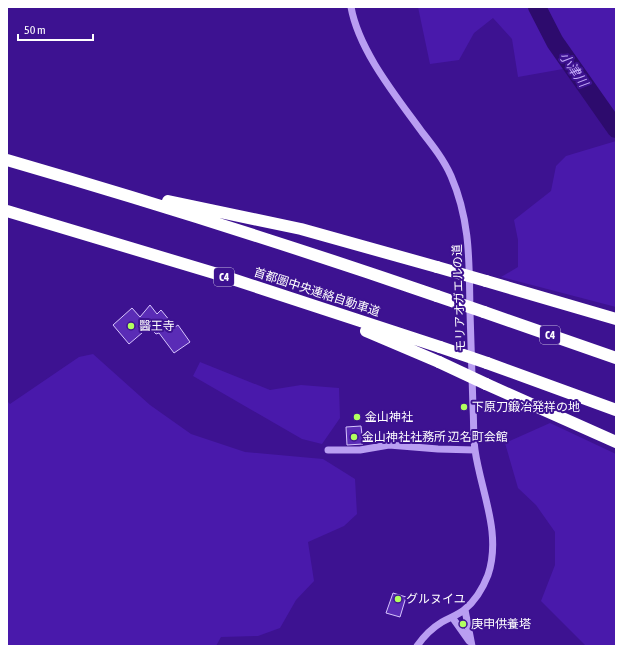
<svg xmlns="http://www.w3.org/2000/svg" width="623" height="653" font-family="'Asap Condensed','Noto Sans JP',sans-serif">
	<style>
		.green { fill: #4919ab }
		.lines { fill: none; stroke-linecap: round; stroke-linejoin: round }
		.river { stroke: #2d0b6d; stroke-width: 18 }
		.building { fill: #5a2cb6; stroke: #d7c5fd }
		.minor { stroke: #b99ef2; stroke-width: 7 }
		.highway { stroke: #fff; stroke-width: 12 }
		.highway-bridge { stroke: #fff; stroke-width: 12 }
		.poi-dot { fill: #b1ff5f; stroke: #3d1291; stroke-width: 1.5 }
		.labels { text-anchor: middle; stroke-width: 4; stroke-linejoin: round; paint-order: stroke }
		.shield { fill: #3d1291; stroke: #c5b8de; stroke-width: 1 }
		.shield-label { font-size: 11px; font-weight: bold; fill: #fff }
		.street-label { font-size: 12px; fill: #fff; stroke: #3d1291 }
		.poi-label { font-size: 12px; fill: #fff; stroke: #3d1291; text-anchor: start }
		.water-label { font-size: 13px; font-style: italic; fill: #c3aaf9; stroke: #3d1291 }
	</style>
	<rect width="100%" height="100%" fill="#3d1291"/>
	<path class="green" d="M 418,7 L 616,7 L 616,125 L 563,69 L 518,77 L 512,39 L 493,18 L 474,33 L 459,60 L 430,64 Z
		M 616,141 L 616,307 L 501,277 L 518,267 L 518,240 L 514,220 L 551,191 L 556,166 L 566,156 Z
		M 93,354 L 150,405 L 191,434 L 245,452 L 323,459 L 355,479 L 357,514 L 344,526 L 308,542 L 314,581 L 296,600 L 280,628 L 258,636 L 221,637 L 216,646 L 7,646 L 7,401 L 10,404 L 79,357 Z
		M 200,362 L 270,390 L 301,385 L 339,388 L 340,418 L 322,444 L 302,439 L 193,376 Z
		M 550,423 L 616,454 L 616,646 L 586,646 L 541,601 L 555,565 L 555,532 L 536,505 L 518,488 L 505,443 Z"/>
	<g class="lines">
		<path class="river" d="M 537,7 L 555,42 L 616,129"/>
	</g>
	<path class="building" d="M 150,305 L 157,314 L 161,310 L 175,327 L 178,325 L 190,342 L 174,353 L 159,333 L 156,334 L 149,327 L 129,344 L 113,325 L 132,308 L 140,317 Z
		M 361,426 L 363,444 L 347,445 L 346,427 Z
		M 393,593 L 406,597 L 400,617 L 386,613 Z"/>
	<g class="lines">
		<path class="minor" d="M 351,7 C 359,51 396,96 422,132 C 433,146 444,160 451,176 C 471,222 469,264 470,312 C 471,344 472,376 473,408 C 474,422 473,436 475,450 C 481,492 502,533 488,575 C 483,588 474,602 464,610 C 458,615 449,618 442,622 C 432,628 424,636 417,646
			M 328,450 L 360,450 L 389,445 L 438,449 L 475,450
			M 465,610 L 472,646
			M 452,617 L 469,641"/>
		<path class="highway" d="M 7,160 C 152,202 295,247 437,296
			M 168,201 L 301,229 L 437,267
			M 7,211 L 214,273 L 440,347
			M 486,281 L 616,319
			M 484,312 L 616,358
			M 366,331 L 439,362
			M 487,363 L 616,410
			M 486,384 L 616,442"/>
		<path class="highway-bridge" d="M 437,267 L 486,281
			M 437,296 L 484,312
			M 440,347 L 487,363
			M 439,362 L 486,384"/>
	</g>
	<g class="poi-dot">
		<circle cx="131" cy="326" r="4"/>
		<circle cx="464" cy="407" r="4"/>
		<circle cx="357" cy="417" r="4"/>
		<circle cx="354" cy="437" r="4"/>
		<circle cx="398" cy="599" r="4"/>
		<circle cx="463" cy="624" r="4"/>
	</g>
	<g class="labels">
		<g class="shield">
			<rect x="214" y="268" width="20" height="18" rx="3"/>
			<rect x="540" y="326" width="20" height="18" rx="3"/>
		</g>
		<g class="shield-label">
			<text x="224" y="281">C4</text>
			<text x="550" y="339">C4</text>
		</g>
		<g class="street-label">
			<text transform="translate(317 292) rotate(18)" y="4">首都圏中央連絡自動車道</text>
			<text transform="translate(459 298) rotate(-92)" y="4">モリアオガエルの道</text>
		</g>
		<g class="poi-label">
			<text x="139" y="330">醫王寺</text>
			<text x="472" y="411">下原刀鍛冶発祥の地</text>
			<text x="365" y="421">金山神社</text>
			<text x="362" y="441">金山神社社務所 辺名町会館</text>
			<text x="406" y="603">グルヌイユ</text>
			<text x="471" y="628">庚申供養塔</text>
		</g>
		<g class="water-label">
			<text transform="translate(574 69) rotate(55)" y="5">小津川</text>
		</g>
	</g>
	<rect width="623" height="653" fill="none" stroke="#ffffff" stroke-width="16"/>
	<path d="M18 34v6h75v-6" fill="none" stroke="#ffffff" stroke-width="2"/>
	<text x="24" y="34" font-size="12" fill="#ffffff" stroke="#3d1291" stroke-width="3" paint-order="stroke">50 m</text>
</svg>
